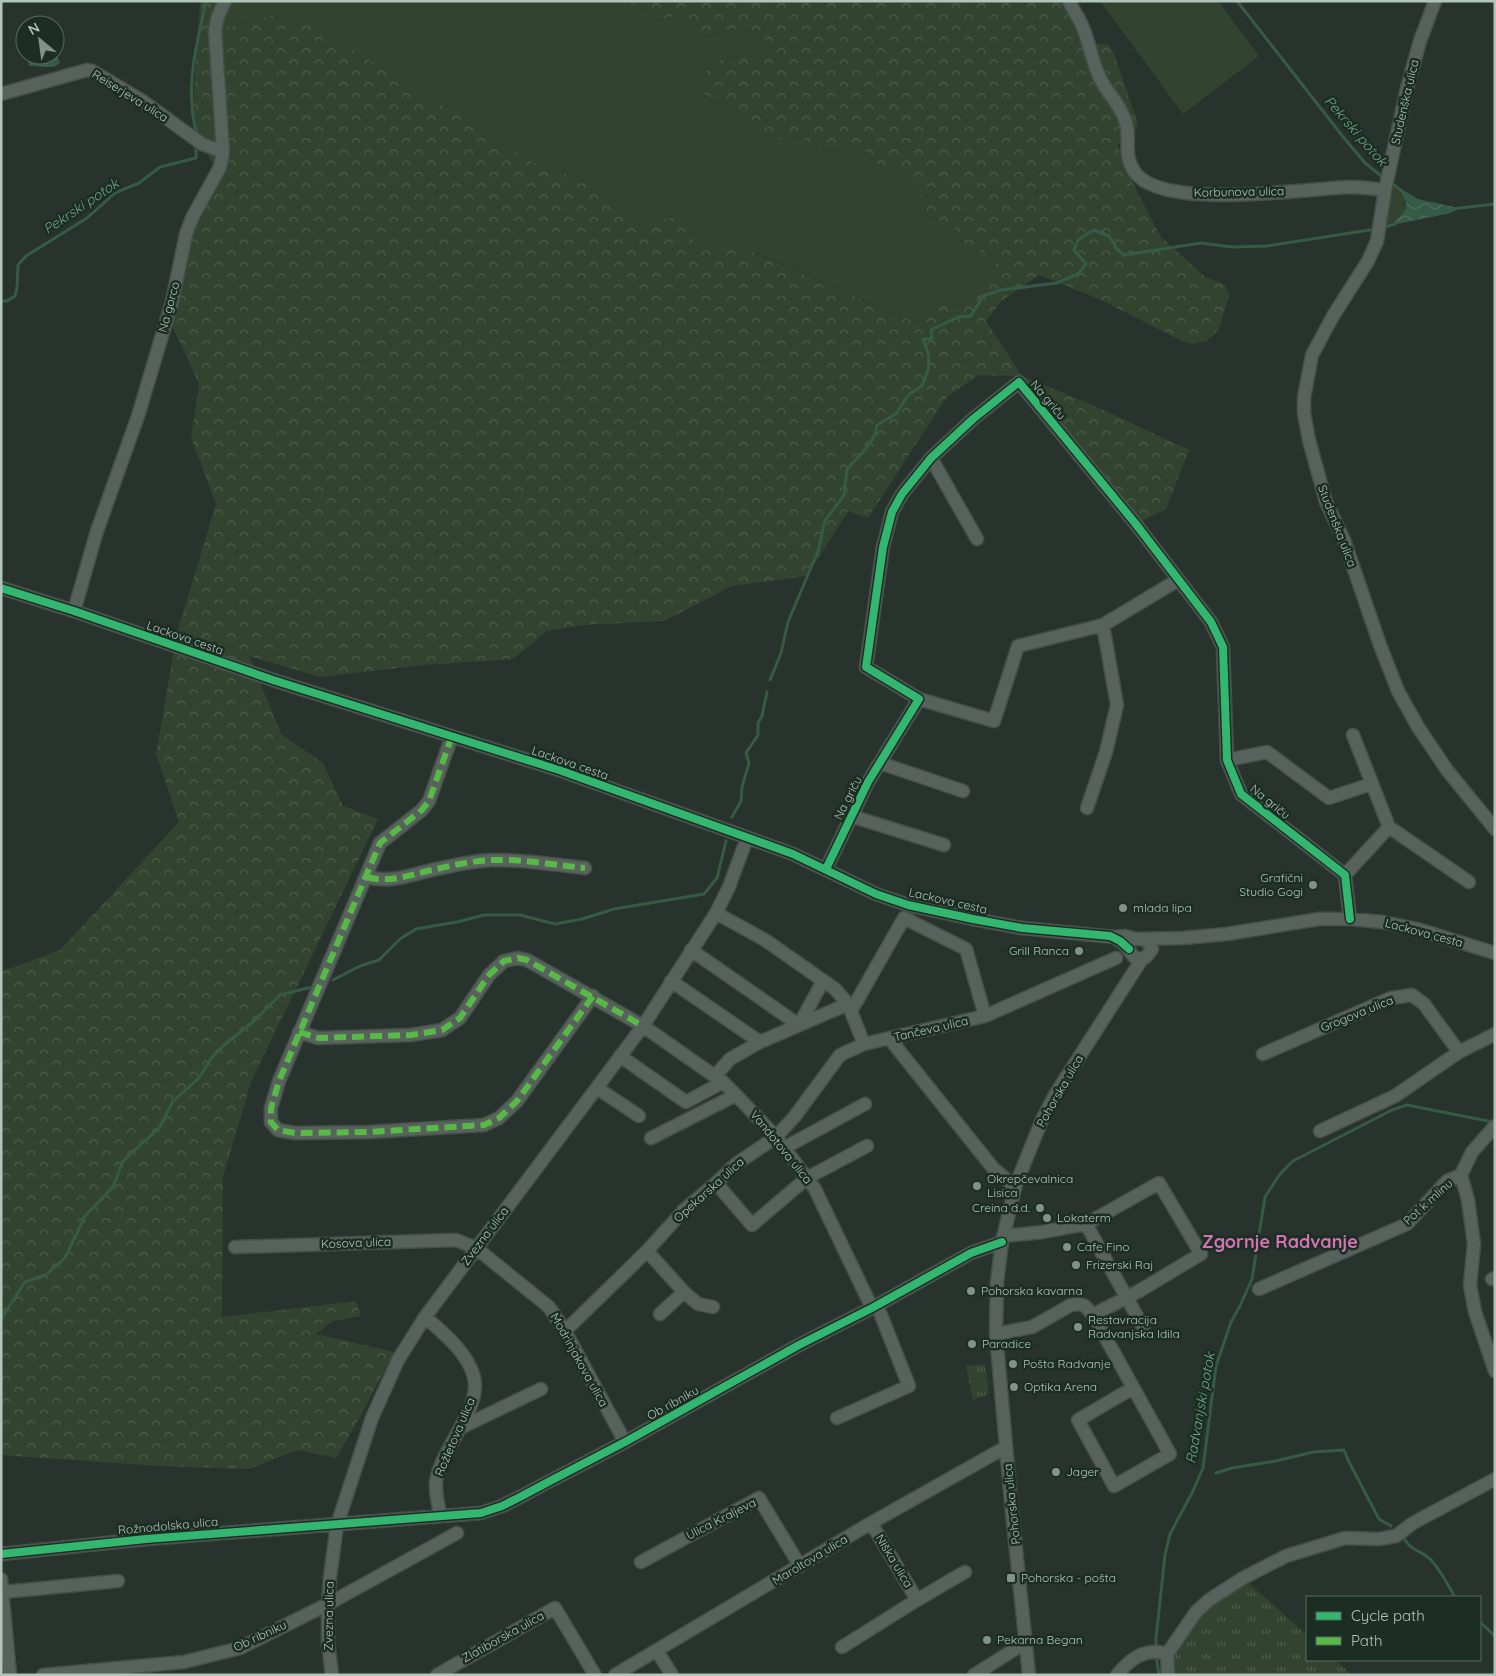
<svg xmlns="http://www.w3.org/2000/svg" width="1496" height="1676" font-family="Quicksand,sans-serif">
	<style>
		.grass { fill: #32442f }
		.forest { fill: url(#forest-crowns) }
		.park { fill: url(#park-tufts) }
		.water { fill: url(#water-waves) }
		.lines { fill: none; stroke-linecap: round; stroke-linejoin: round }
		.stream { stroke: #355a46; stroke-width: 3 }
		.minor-casing { stroke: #464e49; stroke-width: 15 }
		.minor { stroke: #57625c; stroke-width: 12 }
		.quiet { stroke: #58b947; stroke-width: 6; stroke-dasharray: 12 6; stroke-linecap: butt }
		.cycleway-casing { stroke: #1c2e24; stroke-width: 11 }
		.cycleway { stroke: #33b770; stroke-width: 8 }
		.poi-dot { fill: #819289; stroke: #1c2e24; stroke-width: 2 }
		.labels { text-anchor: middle; stroke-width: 5; stroke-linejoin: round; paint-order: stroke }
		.street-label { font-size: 12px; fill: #b1c5bb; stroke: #1c2e24 }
		.poi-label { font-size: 12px; fill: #b1c5bb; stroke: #1c2e24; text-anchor: start }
		.water-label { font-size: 14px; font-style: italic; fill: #6ca285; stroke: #1c2e24 }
		.district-label { font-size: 18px; font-weight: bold; fill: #d274b3; stroke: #1c2e24 }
	</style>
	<defs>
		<pattern id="forest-crowns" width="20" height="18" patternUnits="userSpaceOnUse" patternTransform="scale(1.25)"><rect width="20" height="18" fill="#32442f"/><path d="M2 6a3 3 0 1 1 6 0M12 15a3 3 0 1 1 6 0" fill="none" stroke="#4d5e4b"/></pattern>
		<pattern id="park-tufts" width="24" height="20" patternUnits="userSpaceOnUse" patternTransform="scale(1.25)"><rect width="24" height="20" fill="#32442f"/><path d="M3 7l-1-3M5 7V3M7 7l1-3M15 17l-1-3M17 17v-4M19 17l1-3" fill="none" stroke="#4d5e4b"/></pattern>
		<pattern id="water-waves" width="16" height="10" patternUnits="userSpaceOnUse" patternTransform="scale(1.25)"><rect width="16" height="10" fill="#355a46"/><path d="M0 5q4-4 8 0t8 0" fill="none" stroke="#50705f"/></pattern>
	</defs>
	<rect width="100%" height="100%" fill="#28332d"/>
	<path class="grass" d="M 229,1 L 625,1 L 650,12 L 656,21 L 677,15 L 702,37 C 712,35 733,27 742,29 C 756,32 768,38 771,52 L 766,58 L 745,56 L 722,58 L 705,72 L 699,88 L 713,102 L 730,104 L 771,140 L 802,137 L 822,151 L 862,149 L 883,169 L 901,170 L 925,201 L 926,215 L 953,226 L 966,245 L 998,260 L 967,304 L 935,306 L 916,323 L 747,249 L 692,249 L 681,217 L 635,225 L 589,182 L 534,163 L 274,15 L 230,27 L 219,26 Z
		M 1100,1 L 1218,1 L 1259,56 L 1183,114 Z
		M 1394,187 C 1399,189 1399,190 1402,195 C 1410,212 1399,224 1381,226 L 1386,205 Z"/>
	<path class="forest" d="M 200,1 L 218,1 L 210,25 L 230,27 L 274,15 L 306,21 L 534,163 L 589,182 L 635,225 L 681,216 L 696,225 L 692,249 L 746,249 L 916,323 L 935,306 L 967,304 L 998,260 L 966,245 L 953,226 L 926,215 L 925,201 L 901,170 L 883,169 L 862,149 L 822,151 L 802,137 L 771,140 L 730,104 L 713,102 L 699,88 L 705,72 L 722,58 L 745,56 L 766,58 L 771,52 C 768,38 756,32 742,29 C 733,27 712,35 702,37 L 677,15 L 656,21 L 650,12 L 625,1 L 1064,1 L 1078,36 L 1085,42 L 1109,45 L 1114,54 L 1138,123 L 1134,135 L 1117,144 L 1133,183 L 1160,236 L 1204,276 L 1225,285 L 1229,295 L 1220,326 L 1214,335 L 1206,341 L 1192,344 L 1182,341 L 1101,300 L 1039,275 L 1000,302 L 986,321 L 1022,376 L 1097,407 L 1189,450 L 1166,509 L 1140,522 L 1089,462 L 1022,376 L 979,375 L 946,398 L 868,518 L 848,511 L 807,576 L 732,586 L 664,621 L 582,625 L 547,631 L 513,659 L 423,665 L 320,677 L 249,656 L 281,734 L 323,763 L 343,806 L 378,819 L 251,1082 L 223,1177 L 222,1317 L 356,1301 L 361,1316 L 333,1321 L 316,1334 L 394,1352 L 359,1419 L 336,1458 L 297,1450 L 249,1469 L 160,1466 L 1,1455 L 1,972 L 60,950 L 179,822 L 156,754 L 177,633 L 216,504 L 191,438 L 199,384 L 164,308 L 180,240 L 214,166 L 197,136 L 193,103 Z"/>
	<path class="park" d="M 985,1364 L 989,1394 L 973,1400 L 966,1366 Z
		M 1243,1578 L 1307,1635 L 1307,1660 L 1335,1660 L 1352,1675 L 1171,1675 L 1167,1654 L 1184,1631 Z"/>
	<path class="water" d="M 33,55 L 57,56 L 60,63 L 54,67 L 29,66 L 28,59 Z
		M 1401,189 L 1418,199 L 1454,207 L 1456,210 L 1451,213 L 1392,225 C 1397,219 1409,211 1405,201 C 1403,195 1401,194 1401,189 Z"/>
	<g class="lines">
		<path class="stream" d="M 1237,1 L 1344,138 L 1365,163 L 1385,179
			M 196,135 C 195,124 192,115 192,104 C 189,70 199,35 206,1
			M 1390,182 L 1403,192
			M 1452,209 L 1495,204
			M 1382,228 L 1395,224
			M 1,301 L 7,301 L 15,296 L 17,288 L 18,265 L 26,256 L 87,218 L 115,193 L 139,183 L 160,167 L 196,158 L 196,144
			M 770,680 L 781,653 L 788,622 L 818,551 L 825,521 L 844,495 L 847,469 L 865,450 L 875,435 L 877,425 L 896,414 L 908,395 L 922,386 L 928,370 L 929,356 L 923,339 L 932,339 L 931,330 L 958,317 L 971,316 L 983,296 L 1001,290 L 1057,283 L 1078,274 L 1086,264 L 1074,250 L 1078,240 L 1094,230 L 1109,236 L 1117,249 L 1124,255 L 1201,243 L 1232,247 L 1267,246 L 1376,229
			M 732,817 L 741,801 L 742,787 L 749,763 L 746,753 L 758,735 L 758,723 L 762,716 L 767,692
			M 333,980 L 360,966 L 379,960 L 400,939 L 416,929 L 457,922 L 484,915 L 520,915 L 555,924 L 582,919 L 614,909 L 704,894 L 717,878 L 726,841
			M 1,1319 L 25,1282 L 46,1275 L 65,1258 L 85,1216 L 113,1187 L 123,1161 L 160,1127 L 173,1101 L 199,1078 L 212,1057 L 223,1046 L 254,1021 L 280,995 L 312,987
			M 1216,1473 L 1232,1468 L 1276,1461 L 1313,1452 L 1344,1450 L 1349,1462 L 1379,1519 L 1391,1526
			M 1403,1536 C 1409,1551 1422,1550 1432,1561 C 1441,1571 1448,1585 1455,1597
			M 1480,1622 L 1495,1636
			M 1156,1649 L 1156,1638 L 1165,1555 L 1170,1534 L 1192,1493 L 1203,1468 L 1216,1366 L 1231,1322 L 1240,1306 L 1252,1279 L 1265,1197 L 1280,1174 L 1293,1161 L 1392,1110 L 1407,1105 L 1493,1122
			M 1156,1656 L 1159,1675"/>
		<defs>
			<path id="minor" d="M 1069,1 C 1073,10 1080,19 1083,28 C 1090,44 1092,62 1100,78 C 1107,93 1120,104 1125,120 C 1132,138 1122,152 1134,171 C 1160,212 1307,188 1351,187 C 1362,187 1374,189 1385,190
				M 1435,1 L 1420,41 L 1407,88 L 1385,190 L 1377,241 L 1368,261 L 1333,316 L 1312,355 L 1304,398 L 1304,413 L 1309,440 L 1326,502 L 1344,540 L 1380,645 L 1398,691 L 1418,727 L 1447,770 L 1495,829
				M 1,94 L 87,70 L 92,71 L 144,102 L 202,144 L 223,152
				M 931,458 L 977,539
				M 1,588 L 74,611 L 273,680 L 559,770 L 793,854 L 876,894 L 908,905 L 973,919 L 1022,928 L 1114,937 C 1117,940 1121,941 1124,944 C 1132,951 1132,963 1146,957 L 1152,949 L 1151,945 L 1144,939
				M 74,611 L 97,531 L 138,416 L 172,302 L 186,234 L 192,218 L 220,167 L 223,152 L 215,31 L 218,16 L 225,1
				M 919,699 L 994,721 L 1018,646 L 1103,625 L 1178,580
				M 1353,735 L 1389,827 L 1469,882
				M 452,736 L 429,801 L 422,810 L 380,843 L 279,1081 L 271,1108 L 271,1122 L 278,1130 L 295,1133 L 369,1132 L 484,1125 L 499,1118 L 517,1101 L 593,996
				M 1227,760 L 1267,752 L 1329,798 L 1371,784
				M 880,763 L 963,791
				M 1087,808 L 1106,752 L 1117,705 L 1103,625
				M 851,816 L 944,845
				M 826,869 L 868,782 L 919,699 L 866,667 L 883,547 L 892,512 L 902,494 L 931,458 L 973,419 L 1019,382 L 1135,523 L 1211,622 L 1223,647 L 1227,760 L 1241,794 L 1345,875 L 1350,919
				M 1345,875 L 1389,827
				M 367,877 C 388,883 407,876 428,871 C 449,866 471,861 492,860 C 523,859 555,865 585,868
				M 716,913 L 765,940 L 835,989 L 848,1004 L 864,1044
				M 1114,937 L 1125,936 L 1135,939 L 1183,938 L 1227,934 L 1319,919 L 1350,919 L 1382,922 L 1417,929 L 1495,953
				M 691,950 L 799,1025 L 823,981
				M 671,981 L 760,1042
				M 851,1011 L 904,918 L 966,949 L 985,1016
				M 299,1032 L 318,1038 L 411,1035 L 442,1030 L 460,1018 L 489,975 L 504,961 L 518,958 L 527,960 L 643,1026 L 723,1082 L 736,1095 L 776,1137 L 815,1189 L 872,1308
				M 889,1038 L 993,1168 L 1009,1182 L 1016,1184
				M 1263,1054 L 1391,998 L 1412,995 L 1424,1004 L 1459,1052
				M 620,1056 L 686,1102 L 723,1082
				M 715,1076 L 730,1059 L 760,1042 L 848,1004
				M 597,1088 L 639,1116
				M 1495,1126 L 1472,1152 L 1461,1175 L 1468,1200 L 1474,1244 L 1470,1285 L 1475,1312 L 1495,1371
				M 1320,1131 L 1395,1096 L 1459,1052 L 1495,1034
				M 651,1138 L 736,1095
				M 784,1148 L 865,1104
				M 716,1183 L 752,1225 L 807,1178 L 867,1146
				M 1086,1224 L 1143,1327
				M 1003,1236 L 1043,1232 L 1086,1224 L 1159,1183 L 1201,1254 L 1139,1291 L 1093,1315
				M 235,1247 L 456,1240 L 476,1248 L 549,1307 L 565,1331 L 625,1442
				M 647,1251 L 684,1292 L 698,1304 L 713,1307
				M 1492,1279 L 1495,1278
				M 1259,1289 L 1407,1224 L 1447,1181 L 1461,1175
				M 660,1314 L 684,1292
				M 425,1317 C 444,1333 475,1359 475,1386 C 475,1404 462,1424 454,1439 C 447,1453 438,1467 436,1482 C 435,1493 439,1506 440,1516
				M 565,1331 L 647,1251 L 684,1210 L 716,1183 L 736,1164 L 776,1137 L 795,1116 L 840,1055 L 864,1044 L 985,1016 L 1116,958
				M 996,1334 L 1032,1327 L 1071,1305 L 1079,1304 L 1085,1306 L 1093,1315 L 1170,1454 L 1114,1486 L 1078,1420 L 1133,1388
				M 837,1418 L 909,1386 L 877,1305
				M 460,1428 L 541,1389
				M 871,1523 L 917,1600
				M 1,1554 L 146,1539 L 481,1513 L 502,1506 L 520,1497 L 550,1481 L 625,1442 L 799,1345 L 872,1308 L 971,1253 L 1002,1242
				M 641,1562 L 759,1498 L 800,1566
				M 1,1579 L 10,1675
				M 3,1592 L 118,1581
				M 842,1647 L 917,1600 L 965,1572
				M 657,1651 L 672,1675
				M 1167,1654 L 1196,1612 L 1209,1600 L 1243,1578 L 1286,1556 L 1345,1538 L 1379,1539 L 1396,1536 L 1413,1523 L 1495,1479
				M 43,1675 L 184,1662 L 240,1648 L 328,1604 L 457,1533
				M 332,1675 L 328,1643 L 328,1604 L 330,1577 L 337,1525 L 372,1418 L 398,1360 L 425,1317 L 643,1026 L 716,913 L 729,887 L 747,838
				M 437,1675 L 555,1608 L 595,1675
				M 615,1675 L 871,1523 L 1006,1447
				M 974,1675 L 1026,1642
				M 1029,1675 L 1011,1502 L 996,1334 L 997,1282 L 1002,1242 L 1016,1184 L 1042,1120 L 1056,1093 L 1142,959
				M 1117,1675 C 1130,1659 1145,1647 1167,1654 L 1168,1675"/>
		</defs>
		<use href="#minor" class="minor-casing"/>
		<use href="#minor" class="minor"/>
		<path class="quiet" d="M 452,736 L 429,801 L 422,810 L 380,843 L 279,1081 L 271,1108 L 271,1122 L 278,1130 L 295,1133 L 369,1132 L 484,1125 L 499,1118 L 517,1101 L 593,996
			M 367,877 C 388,883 407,876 428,871 C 449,866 471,861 492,860 C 523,859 555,865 585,868
			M 299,1032 L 318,1038 L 411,1035 L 442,1030 L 460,1018 L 489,975 L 504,961 L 518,958 L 527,960 L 643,1026"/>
		<defs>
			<path id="cycleway" d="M 1,588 L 74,611 L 273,680 L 559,770 L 793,854 L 876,894 L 908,905 L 973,919 L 1022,928 L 1110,936 L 1120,941 L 1129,949
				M 826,869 L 868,782 L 919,699 L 866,667 L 883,547 L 892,512 L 902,494 L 931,458 L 973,419 L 1019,382 L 1135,523 L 1211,622 L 1223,647 L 1227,760 L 1241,794 L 1345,875 L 1350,919
				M 1,1554 L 146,1539 L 481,1513 L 502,1506 L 520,1497 L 550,1481 L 625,1442 L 799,1345 L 872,1308 L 971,1253 L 1002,1242"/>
		</defs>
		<use href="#cycleway" class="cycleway-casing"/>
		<use href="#cycleway" class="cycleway"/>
	</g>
	<g class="poi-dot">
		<circle cx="1313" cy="885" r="5"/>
		<circle cx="1123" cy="908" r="5"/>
		<circle cx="1079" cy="951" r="5"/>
		<circle cx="977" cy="1186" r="5"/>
		<circle cx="1040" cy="1208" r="5"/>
		<circle cx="1047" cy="1218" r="5"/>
		<circle cx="1067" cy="1247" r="5"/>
		<circle cx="1076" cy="1265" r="5"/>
		<circle cx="971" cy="1291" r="5"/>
		<circle cx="1078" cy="1327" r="5"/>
		<circle cx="972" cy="1344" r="5"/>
		<circle cx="1013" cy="1364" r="5"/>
		<circle cx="1014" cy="1387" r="5"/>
		<circle cx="1056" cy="1472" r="5"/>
		<rect x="1006" y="1573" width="10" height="10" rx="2.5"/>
		<circle cx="987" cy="1640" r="5"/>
	</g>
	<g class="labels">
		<g class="street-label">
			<text transform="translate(130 96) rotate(32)" y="4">Reiserjeva ulica</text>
			<text transform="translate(1405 102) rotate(-77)" y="4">Studenška ulica</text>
			<text transform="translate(1239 192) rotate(-1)" y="4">Korbunova ulica</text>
			<text transform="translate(169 307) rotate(-75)" y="4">Na gorco</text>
			<text transform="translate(1048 400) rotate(50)" y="4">Na griču</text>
			<text transform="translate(1337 526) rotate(69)" y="4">Studenška ulica</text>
			<text transform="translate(185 638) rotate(19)" y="4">Lackova cesta</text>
			<text transform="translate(570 763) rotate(19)" y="4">Lackova cesta</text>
			<text transform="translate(848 798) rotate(-63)" y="4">Na griču</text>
			<text transform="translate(1270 802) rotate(39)" y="4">Na griču</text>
			<text transform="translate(948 901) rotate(13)" y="4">Lackova cesta</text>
			<text transform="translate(1424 933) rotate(15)" y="4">Lackova cesta</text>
			<text transform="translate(1357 1014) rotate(-22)" y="4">Grogova ulica</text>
			<text transform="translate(931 1029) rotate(-13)" y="4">Tančeva ulica</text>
			<text transform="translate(1060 1091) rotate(-60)" y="4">Pohorska ulica</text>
			<text transform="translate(781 1147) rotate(51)" y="4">Vandotova ulica</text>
			<text transform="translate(709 1190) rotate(-42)" y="4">Opekarska ulica</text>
			<text transform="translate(1428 1202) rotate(-42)" y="4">Pot k mlinu</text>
			<text transform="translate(485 1236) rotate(-53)" y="4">Zvezna ulica</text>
			<text transform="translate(356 1243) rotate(-2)" y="4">Kosova ulica</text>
			<text transform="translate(579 1360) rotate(61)" y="4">Modrinjakova ulica</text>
			<text transform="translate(673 1403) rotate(-29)" y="4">Ob ribniku</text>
			<text transform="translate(455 1437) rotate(-67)" y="4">Rožletova ulica</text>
			<text transform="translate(1012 1504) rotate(-96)" y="4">Pohorska ulica</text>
			<text transform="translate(721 1519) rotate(-27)" y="4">Ulica Kraljeva</text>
			<text transform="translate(168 1526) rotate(-5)" y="4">Rožnodolska ulica</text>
			<text transform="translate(810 1560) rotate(-31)" y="4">Maroltova ulica</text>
			<text transform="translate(894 1561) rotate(59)" y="4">Niška ulica</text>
			<text transform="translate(329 1616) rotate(-89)" y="4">Zvezna ulica</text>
			<text transform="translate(260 1636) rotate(-25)" y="4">Ob ribniku</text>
			<text transform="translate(503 1637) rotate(-29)" y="4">Zlatiborska ulica</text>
		</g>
		<g class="poi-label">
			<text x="1303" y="882" text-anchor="end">Grafični<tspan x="1303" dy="14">Studio Gogi</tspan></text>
			<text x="1133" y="912">mlada lipa</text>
			<text x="1069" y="955" text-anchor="end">Grill Ranca</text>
			<text x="987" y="1183">Okrepčevalnica<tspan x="987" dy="14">Lisica</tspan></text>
			<text x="1030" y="1212" text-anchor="end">Creina d.d.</text>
			<text x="1057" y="1222">Lokaterm</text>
			<text x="1077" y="1251">Cafe Fino</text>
			<text x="1086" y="1269">Frizerski Raj</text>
			<text x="981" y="1295">Pohorska kavarna</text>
			<text x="1088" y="1324">Restavracija<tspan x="1088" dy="14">Radvanjska Idila</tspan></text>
			<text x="982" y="1348">Paradice</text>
			<text x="1023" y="1368">Pošta Radvanje</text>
			<text x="1024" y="1391">Optika Arena</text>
			<text x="1066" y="1476">Jager</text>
			<text x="1021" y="1582">Pohorska - pošta</text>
			<text x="997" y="1644">Pekarna Began</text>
		</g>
		<g class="water-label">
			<text transform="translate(1356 131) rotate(49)" y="5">Pekrski potok</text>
			<text transform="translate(81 206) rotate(-34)" y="5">Pekrski potok</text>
			<text transform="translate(1200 1408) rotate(-80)" y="5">Radvanjski potok</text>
		</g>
		<g class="district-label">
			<text x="1280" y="1248">Zgornje Radvanje</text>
		</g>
	</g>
	<rect width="1496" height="1676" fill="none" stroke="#b1c5bb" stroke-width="5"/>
	<rect x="1306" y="1596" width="175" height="65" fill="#1c2e24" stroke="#586a60"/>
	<rect x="1316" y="1612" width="25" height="8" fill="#33b770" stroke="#586a60"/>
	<text x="1351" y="1621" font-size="15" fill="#b1c5bb">Cycle path</text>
	<rect x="1316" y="1637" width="25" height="8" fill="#58b947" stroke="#586a60"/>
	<text x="1351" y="1646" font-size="15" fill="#b1c5bb">Path</text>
	<g transform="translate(40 40) rotate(331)"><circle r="24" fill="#1c2e24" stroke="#586a60"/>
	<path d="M0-4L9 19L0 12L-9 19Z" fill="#819289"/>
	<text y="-8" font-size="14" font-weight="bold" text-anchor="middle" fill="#b1c5bb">N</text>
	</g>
</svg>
